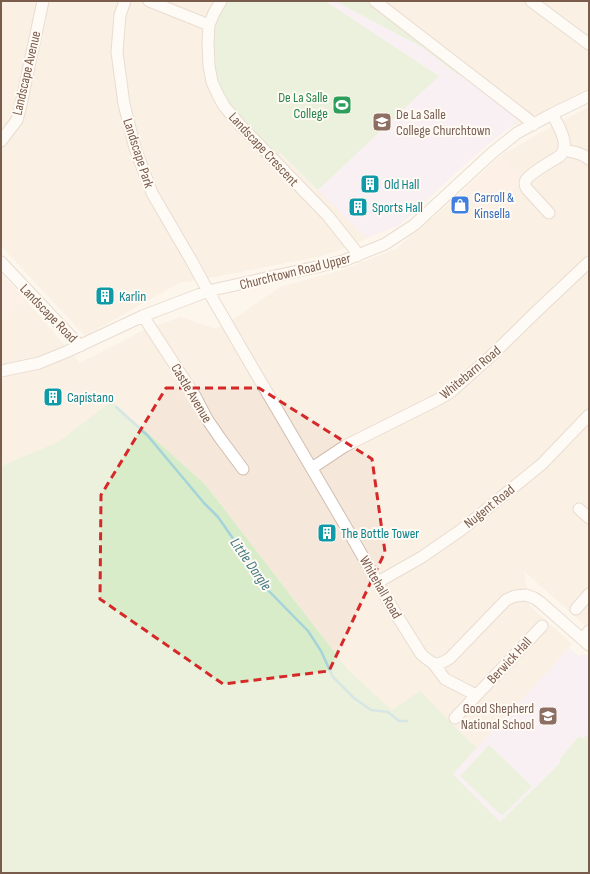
<svg xmlns="http://www.w3.org/2000/svg" width="590" height="874" font-family="'Sofia Sans Condensed',sans-serif">
	<style>
		.residential { fill: #f5e8da }
		.commercial { fill: #fde8e0 }
		.education { fill: #f3e8fa }
		.green { fill: #d8ecc9 }
		.lines { fill: none; stroke-linecap: round; stroke-linejoin: round }
		.stream { stroke: #a5d3da; stroke-width: 2.5 }
		.minor-casing { stroke: #d1beb0; stroke-width: 13 }
		.minor { stroke: #fff; stroke-width: 11 }
		.marked { fill: none; stroke: #d62828; stroke-width: 3; stroke-dasharray: 8 5; stroke-linejoin: round }
		.labels { text-anchor: middle; stroke-width: 4; stroke-linejoin: round; paint-order: stroke }
		.street-label { font-size: 14px; fill: #7a5c4d; stroke: #fffaf3 }
		.leisure-label { font-size: 14px; fill: #27864d; stroke: #fffaf3; text-anchor: end }
		.education-label { font-size: 14px; fill: #785e54; stroke: #fffaf3; text-anchor: start }
		.culture-label { font-size: 14px; fill: #0d838f; stroke: #fffaf3; text-anchor: start }
		.shop-label { font-size: 14px; fill: #366cbe; stroke: #fffaf3; text-anchor: start }
		.water-label { font-size: 15px; font-style: italic; fill: #437c86; stroke: #fffaf3 }
	</style>
	<rect width="100%" height="100%" fill="#fdf6ec"/>
	<path class="residential" d="M 1,1 L 589,1 L 589,88 L 509,128 L 494,139 L 465,164 L 411,215 L 399,225 L 344,248 L 322,256 L 220,276 L 179,283 L 85,336 L 1,246 Z
		M 589,107 L 589,629 L 524,571 L 530,606 L 572,644 L 569,648 L 453,774 L 392,710 L 349,671 L 205,484 L 112,401 L 58,442 L 1,466 L 1,321 L 26,300 L 80,363 L 144,330 L 181,317 L 215,329 L 235,318 L 280,287 L 345,269 L 397,248 L 461,193 L 485,213 L 525,178 L 500,156 L 552,126 Z"/>
	<path class="commercial" d="M 500,156 L 525,177 L 485,213 L 461,193 Z
		M 1,273 L 26,300 L 1,321 Z"/>
	<path class="education" d="M 258,1 L 335,1 L 422,47 L 514,115 L 517,119 L 514,125 L 494,139 L 465,164 L 411,215 L 399,225 L 367,238 L 246,120 Z
		M 569,648 L 579,656 L 585,654 L 589,657 L 589,873 L 546,873 L 453,774 Z"/>
	<path class="green" d="M 225,1 L 325,1 L 439,76 L 318,190 L 257,130 L 280,153 L 277,157 L 224,102 L 212,70 L 213,25 Z
		M 335,1 L 370,1 L 461,71 L 458,75 L 422,47 Z
		M 112,401 L 205,484 L 349,671 L 392,710 L 420,691 L 469,741 L 477,747 L 453,774 L 500,822 L 560,763 L 560,759 L 579,736 L 583,739 L 589,733 L 589,873 L 1,873 L 1,466 L 58,442 Z
		M 489,745 L 532,786 L 502,816 L 460,776 Z"/>
	<g class="lines">
		<path class="stream" d="M 116,407 L 148,436 L 204,503 L 218,517 L 248,560 L 258,576 L 260,582 L 308,631 L 321,651 L 333,677 L 354,698 L 371,710 L 388,712 L 399,721 L 407,721"/>
		<defs>
			<path id="minor" d="M 125,1 L 120,15 L 117,52 L 124,104 L 135,148 L 152,193 L 191,260 L 203,282 L 244,353 L 346,527 L 391,606 L 421,654 C 433,665 437,667 450,658 L 506,600 L 515,596 L 526,595 L 534,598 L 540,602 L 589,645
				M 149,1 L 209,25
				M 221,1 L 214,13 L 209,25 L 208,43 L 209,66 L 212,82 L 218,95 L 224,106 L 241,126 L 328,216 L 355,250 L 357,256
				M 375,1 L 529,120 L 533,125
				M 531,1 L 589,44
				M 1,141 L 17,120 L 20,109 L 43,1
				M 564,150 C 573,152 582,153 589,159
				M 549,213 L 527,189 C 525,186 524,184 526,180 C 530,173 552,161 560,156 C 571,145 558,125 552,114
				M 1,262 L 80,346
				M 143,316 L 195,396 L 207,419 L 220,438 L 243,469
				M 1,371 L 39,363 L 66,352 L 143,316 L 208,291 L 343,261 L 385,244 L 414,225 L 492,153 L 517,133 L 552,114 L 589,96
				M 312,468 L 345,446 L 439,399 L 452,391 L 492,355 L 538,310 L 589,262
				M 579,509 L 589,518
				M 378,582 L 422,557 L 461,530 L 542,464 L 589,415
				M 576,609 L 589,594
				M 582,639 L 589,631
				M 433,663 L 445,679 L 476,695
				M 455,718 L 542,626"/>
		</defs>
		<use href="#minor" class="minor-casing"/>
		<use href="#minor" class="minor"/>
	</g>
	<path d="M0 0H590V874H0ZM 166,388 L 259,388 L 372,459 L 385,552 L 329,671 L 223,684 L 100,599 L 101,495 Z" fill="#fdf6ec" fill-opacity=".55" fill-rule="evenodd"/>
	<path class="marked" d="M 166,388 L 259,388 L 372,459 L 385,552 L 329,671 L 223,684 L 100,599 L 101,495 Z"/>
	<defs>
		<symbol id="stadium-square" viewBox="-11 -11 22 22"><rect x="-9" y="-9" width="18" height="18" rx="4" fill="#2e9e5b" stroke="#fffaf3"/><path d="M0-5a6.5 5 0 1 0 0 10a6.5 5 0 1 0 0-10ZM-3.5-1.8h7v3.6h-7Z" fill="#fff"/></symbol>
		<symbol id="school-square" viewBox="-11 -11 22 22"><rect x="-9" y="-9" width="18" height="18" rx="4" fill="#8d6e63" stroke="#fffaf3"/><path d="M0-5L7-2L0 1L-7-2ZM-4 1L0 2.5L4 1V4Q0 6-4 4Z" fill="#fff"/></symbol>
		<symbol id="building-square" viewBox="-11 -11 22 22"><rect x="-9" y="-9" width="18" height="18" rx="4" fill="#0f9aa8" stroke="#fffaf3"/><path d="M-4-6H4V6H1V3H-1V6H-4ZM-2.5-4.3h1.7v1.8h-1.7ZM.8-4.3h1.7v1.8H.8ZM-2.5-1h1.7V.8h-1.7ZM.8-1h1.7V.8H.8Z" fill="#fff"/></symbol>
		<symbol id="shop-square" viewBox="-11 -11 22 22"><rect x="-9" y="-9" width="18" height="18" rx="4" fill="#3f7fe0" stroke="#fffaf3"/><path d="M-5-2.5h2.3a2.7 3.5 0 0 1 5.4 0H5L5.5 6h-11ZM-1.5-2.5h3a1.5 2.3 0 0 0-3 0Z" fill="#fff"/></symbol>
	</defs>
	<g fill-rule="evenodd">
		<use href="#stadium-square" x="331" y="94" width="22" height="22"/>
		<use href="#school-square" x="371" y="111" width="22" height="22"/>
		<use href="#building-square" x="359" y="173" width="22" height="22"/>
		<use href="#shop-square" x="449" y="194" width="22" height="22"/>
		<use href="#building-square" x="347" y="196" width="22" height="22"/>
		<use href="#building-square" x="94" y="285" width="22" height="22"/>
		<use href="#building-square" x="42" y="386" width="22" height="22"/>
		<use href="#building-square" x="316" y="522" width="22" height="22"/>
		<use href="#school-square" x="537" y="705" width="22" height="22"/>
	</g>
	<g class="labels">
		<g class="street-label">
			<text transform="translate(26 73) rotate(-77)" y="5">Landscape Avenue</text>
			<text transform="translate(264 149) rotate(47)" y="5">Landscape Crescent</text>
			<text transform="translate(139 153) rotate(72)" y="5">Landscape Park</text>
			<text transform="translate(295 271) rotate(-14)" y="5">Churchtown Road Upper</text>
			<text transform="translate(49 313) rotate(46)" y="5">Landscape Road</text>
			<text transform="translate(470 372) rotate(-40)" y="5">Whitebarn Road</text>
			<text transform="translate(192 393) rotate(59)" y="5">Castle Avenue</text>
			<text transform="translate(489 506) rotate(-39)" y="5">Nugent Road</text>
			<text transform="translate(381 587) rotate(60)" y="5">Whitehall Road</text>
			<text transform="translate(509 660) rotate(-47)" y="5">Berwick Hall</text>
		</g>
		<g class="leisure-label">
			<text x="328" y="102">De La Salle<tspan x="328" dy="16">College</tspan></text>
		</g>
		<g class="education-label">
			<text x="396" y="119">De La Salle<tspan x="396" dy="16">College Churchtown</tspan></text>
			<text x="534" y="713" text-anchor="end">Good Shepherd<tspan x="534" dy="16">National School</tspan></text>
		</g>
		<g class="culture-label">
			<text x="384" y="189">Old Hall</text>
			<text x="372" y="212">Sports Hall</text>
			<text x="119" y="301">Karlin</text>
			<text x="67" y="402">Capistano</text>
			<text x="341" y="538">The Bottle Tower</text>
		</g>
		<g class="shop-label">
			<text x="474" y="202">Carroll &amp;<tspan x="474" dy="16">Kinsella</tspan></text>
		</g>
		<g class="water-label">
			<text transform="translate(251 564) rotate(55)" y="5">Little Dargle</text>
		</g>
	</g>
	<rect width="590" height="874" fill="none" stroke="#7a5c4d" stroke-width="4"/>
</svg>
